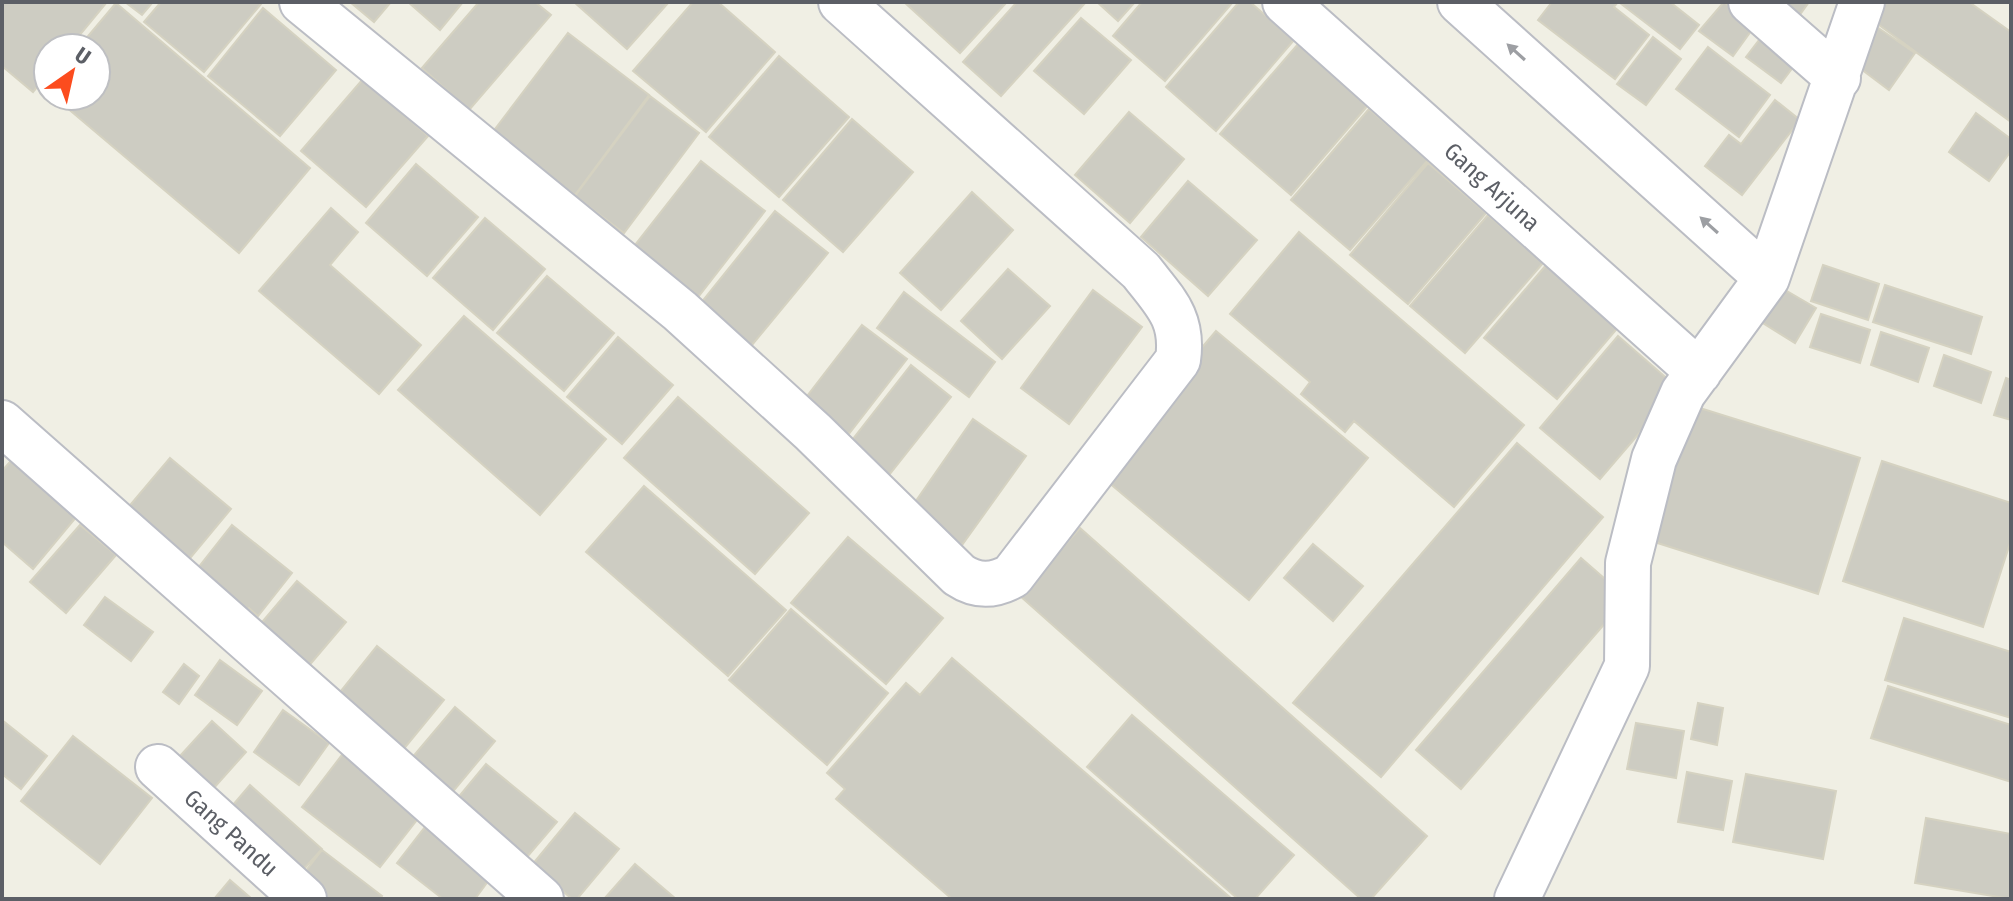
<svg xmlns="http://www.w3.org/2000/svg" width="2013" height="901" font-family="'Fira Sans Condensed',sans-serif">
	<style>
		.building { fill: #cdccc2; stroke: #d5d2c1; stroke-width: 2 }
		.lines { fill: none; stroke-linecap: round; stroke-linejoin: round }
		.minor-casing { stroke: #bbbdc4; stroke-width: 48 }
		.minor { stroke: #fff; stroke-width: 44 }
		.oneway { fill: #9d9fa3 }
		.labels { text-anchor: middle; stroke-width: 6; stroke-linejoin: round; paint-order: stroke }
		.street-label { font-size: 24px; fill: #5c5f66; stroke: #fff }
	</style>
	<rect width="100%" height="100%" fill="#f0efe4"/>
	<path class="building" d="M 2,2 L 107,2 L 69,48 L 48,48 L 48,74 L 33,92 L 2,66 Z
		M 125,2 L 153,2 L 142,15 Z
		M 161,2 L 259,2 L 261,4 L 204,72 L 144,22 Z
		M 350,2 L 391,2 L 374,22 Z
		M 408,2 L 463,2 L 440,30 Z
		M 479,2 L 535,2 L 551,15 L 469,110 L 422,68 Z
		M 574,2 L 669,2 L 627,49 Z
		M 693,2 L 718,2 L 775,52 L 706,132 L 633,71 Z
		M 904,2 L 1007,2 L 960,53 Z
		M 1017,2 L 1086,2 L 1001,96 L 963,62 Z
		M 1097,2 L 1135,2 L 1118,21 Z
		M 1142,2 L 1233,2 L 1165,81 L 1113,36 Z
		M 1239,2 L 1250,2 L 1294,40 L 1216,131 L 1166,87 Z
		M 1552,2 L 1618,2 L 1614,7 L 1649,35 L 1615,79 L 1538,20 Z
		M 1670,2 L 1699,25 L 1680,49 L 1620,3 Z
		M 1724,2 L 1754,27 L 1733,56 L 1699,31 Z
		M 1758,2 L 1809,2 L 1791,27 Z
		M 1884,2 L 1969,2 L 2011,32 L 2011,122 L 1871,19 Z
		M 116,3 L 310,168 L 239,253 L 53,96 L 96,96 L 96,48 L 78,48 Z
		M 263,8 L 336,70 L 280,136 L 208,76 Z
		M 1081,18 L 1131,60 L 1084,114 L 1034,71 Z
		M 1874,25 L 1915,53 L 1889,90 L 1849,60 Z
		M 1766,31 L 1800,58 L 1781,83 L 1746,57 Z
		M 568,33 L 649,95 L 575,195 L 492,133 Z
		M 1653,37 L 1681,59 L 1646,105 L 1617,84 Z
		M 1299,43 L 1369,104 L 1291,195 L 1220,134 Z
		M 1708,47 L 1770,95 L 1739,137 L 1676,89 Z
		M 779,56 L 849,117 L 779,197 L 709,137 Z
		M 363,79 L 428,136 L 366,207 L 301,151 Z
		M 650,96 L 699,133 L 624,233 L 575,196 Z
		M 1775,100 L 1800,120 L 1742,195 L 1705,166 L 1729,135 L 1741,144 Z
		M 1369,109 L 1428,160 L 1350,250 L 1291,200 Z
		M 1129,112 L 1184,159 L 1130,223 L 1075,175 Z
		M 1976,113 L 2011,139 L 2011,151 L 1989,181 L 1949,152 Z
		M 852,119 L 913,172 L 843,252 L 783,200 Z
		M 701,161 L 765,211 L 688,310 L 624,259 Z
		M 1428,163 L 1486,213 L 1408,304 L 1350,255 Z
		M 416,164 L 478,217 L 427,276 L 366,223 Z
		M 1188,181 L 1257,240 L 1208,296 L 1141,237 Z
		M 972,192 L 1013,230 L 941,310 L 900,273 Z
		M 331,208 L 358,232 L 330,265 L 421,345 L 379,394 L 259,291 Z
		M 775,211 L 828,253 L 747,351 L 696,309 Z
		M 1488,215 L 1543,263 L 1465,353 L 1410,306 Z
		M 485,218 L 545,269 L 493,330 L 433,278 Z
		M 1299,232 L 1524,425 L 1454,507 L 1354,421 L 1345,432 L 1301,394 L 1310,382 L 1230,314 Z
		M 1547,264 L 1620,325 L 1557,399 L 1484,338 Z
		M 1823,265 L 1879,284 L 1868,320 L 1811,301 Z
		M 1008,269 L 1050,306 L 1002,359 L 961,321 Z
		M 547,276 L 614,333 L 564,391 L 497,333 Z
		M 1773,283 L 1816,308 L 1795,343 L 1753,317 Z
		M 1885,285 L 1982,317 L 1971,354 L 1873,322 Z
		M 1093,290 L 1142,327 L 1069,424 L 1021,388 Z
		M 904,292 L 995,362 L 969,397 L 877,328 Z
		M 1821,314 L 1870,330 L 1860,363 L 1810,347 Z
		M 464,316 L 606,439 L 540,515 L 398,390 Z
		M 862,325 L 907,359 L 841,444 L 797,409 Z
		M 1216,331 L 1368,458 L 1249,600 L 1096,472 Z
		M 1881,332 L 1929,348 L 1918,382 L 1871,365 Z
		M 1618,336 L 1678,388 L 1600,479 L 1540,428 Z
		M 618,337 L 673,385 L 622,444 L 567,397 Z
		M 1944,355 L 1991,372 L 1981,403 L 1934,386 Z
		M 911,365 L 951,397 L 885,480 L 845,449 Z
		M 2006,378 L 2011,380 L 2011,420 L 1994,415 Z
		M 678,397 L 809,513 L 755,574 L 624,458 Z
		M 1687,404 L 1860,458 L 1818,594 L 1645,539 Z
		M 973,419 L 1026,456 L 962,545 L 911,508 Z
		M 1517,443 L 1603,517 L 1381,777 L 1293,703 Z
		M 17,454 L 82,510 L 33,569 L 2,542 L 2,471 Z
		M 170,458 L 231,509 L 181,569 L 120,517 Z
		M 1882,461 L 2011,503 L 2011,540 L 1983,627 L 1843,581 Z
		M 644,486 L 786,610 L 728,676 L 586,552 Z
		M 80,525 L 116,555 L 66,613 L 30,582 Z
		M 232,525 L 292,573 L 258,616 L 249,608 L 241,618 L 190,578 Z
		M 1080,528 L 1427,836 L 1371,899 L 1361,899 L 1020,596 Z
		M 848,537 L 943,618 L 886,684 L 791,603 Z
		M 1313,544 L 1363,586 L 1333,621 L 1284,578 Z
		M 1581,558 L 1627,598 L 1461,789 L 1416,750 Z
		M 297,581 L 346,622 L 301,675 L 252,634 Z
		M 105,597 L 153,632 L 131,661 L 84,625 Z
		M 791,609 L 888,693 L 827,765 L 729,680 Z
		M 1904,618 L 2011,652 L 2011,718 L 1885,680 Z
		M 377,646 L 444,700 L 402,751 L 336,697 Z
		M 952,658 L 1232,899 L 952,899 L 836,799 L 845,789 L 827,773 L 906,683 L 920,695 Z
		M 220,660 L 262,691 L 237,725 L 195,695 Z
		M 184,664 L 199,676 L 179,704 L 163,692 Z
		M 1888,686 L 2011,725 L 2011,782 L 1871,738 Z
		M 1698,703 L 1723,708 L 1717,745 L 1691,739 Z
		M 455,707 L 495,741 L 445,801 L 405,766 Z
		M 283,710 L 329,743 L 299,785 L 254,752 Z
		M 1132,715 L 1294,855 L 1255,899 L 1238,899 L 1087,767 Z
		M 2,720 L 47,756 L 21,789 L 2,774 Z
		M 212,721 L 246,752 L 204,799 L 169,768 Z
		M 1636,723 L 1684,731 L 1676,778 L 1627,769 Z
		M 73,736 L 152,798 L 100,864 L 21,801 Z
		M 345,751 L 424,811 L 380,867 L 302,807 Z
		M 486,764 L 557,822 L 521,864 L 451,806 Z
		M 1687,772 L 1732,781 L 1723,830 L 1678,822 Z
		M 1746,774 L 1836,791 L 1823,859 L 1733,842 Z
		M 250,785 L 322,849 L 292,882 L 221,819 Z
		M 575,813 L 619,849 L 577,899 L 572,899 L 532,865 Z
		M 432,818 L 497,869 L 475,899 L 443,899 L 397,863 Z
		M 1926,818 L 2011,834 L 2011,899 L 1915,883 Z
		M 322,850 L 382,896 L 380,899 L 322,899 L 298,881 Z
		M 635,864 L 676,899 L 604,899 Z
		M 230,880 L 252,899 L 214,899 Z"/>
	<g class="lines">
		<defs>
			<path id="minor" d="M 302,2 L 680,311 L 813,432 L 959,575 C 977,587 994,586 1012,576 L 1178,360 C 1184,318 1165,302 1141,271 L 841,2
				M 1285,2 L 1699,372
				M 1460,2 L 1767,278
				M 1751,2 L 1838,78
				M 2,423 L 541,899
				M 158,767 L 304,899
				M 1517,899 L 1627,666 L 1628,563 L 1654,459 L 1683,393 L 1767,278 L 1862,2"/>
		</defs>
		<use href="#minor" class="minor-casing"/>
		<use href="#minor" class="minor"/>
	</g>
	<defs><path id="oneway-solid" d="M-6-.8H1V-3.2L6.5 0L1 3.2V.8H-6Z" transform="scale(2)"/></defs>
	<g class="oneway">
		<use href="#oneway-solid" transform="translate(1516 52) rotate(-138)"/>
		<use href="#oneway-solid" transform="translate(1709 225) rotate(-138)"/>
	</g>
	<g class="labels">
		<g class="street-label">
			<text transform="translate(1492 187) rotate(42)" y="8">Gang Arjuna</text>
			<text transform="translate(231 833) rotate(42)" y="8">Gang Pandu</text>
		</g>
	</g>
	<rect width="2013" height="901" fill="none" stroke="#5c5f66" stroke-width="8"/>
	<g transform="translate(72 72) rotate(34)"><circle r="38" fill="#ffffff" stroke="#bebfc2" stroke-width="2"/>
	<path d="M0-6L14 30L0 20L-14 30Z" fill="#fc4c1e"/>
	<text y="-12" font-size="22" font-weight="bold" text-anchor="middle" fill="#5c5f66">U</text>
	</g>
</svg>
